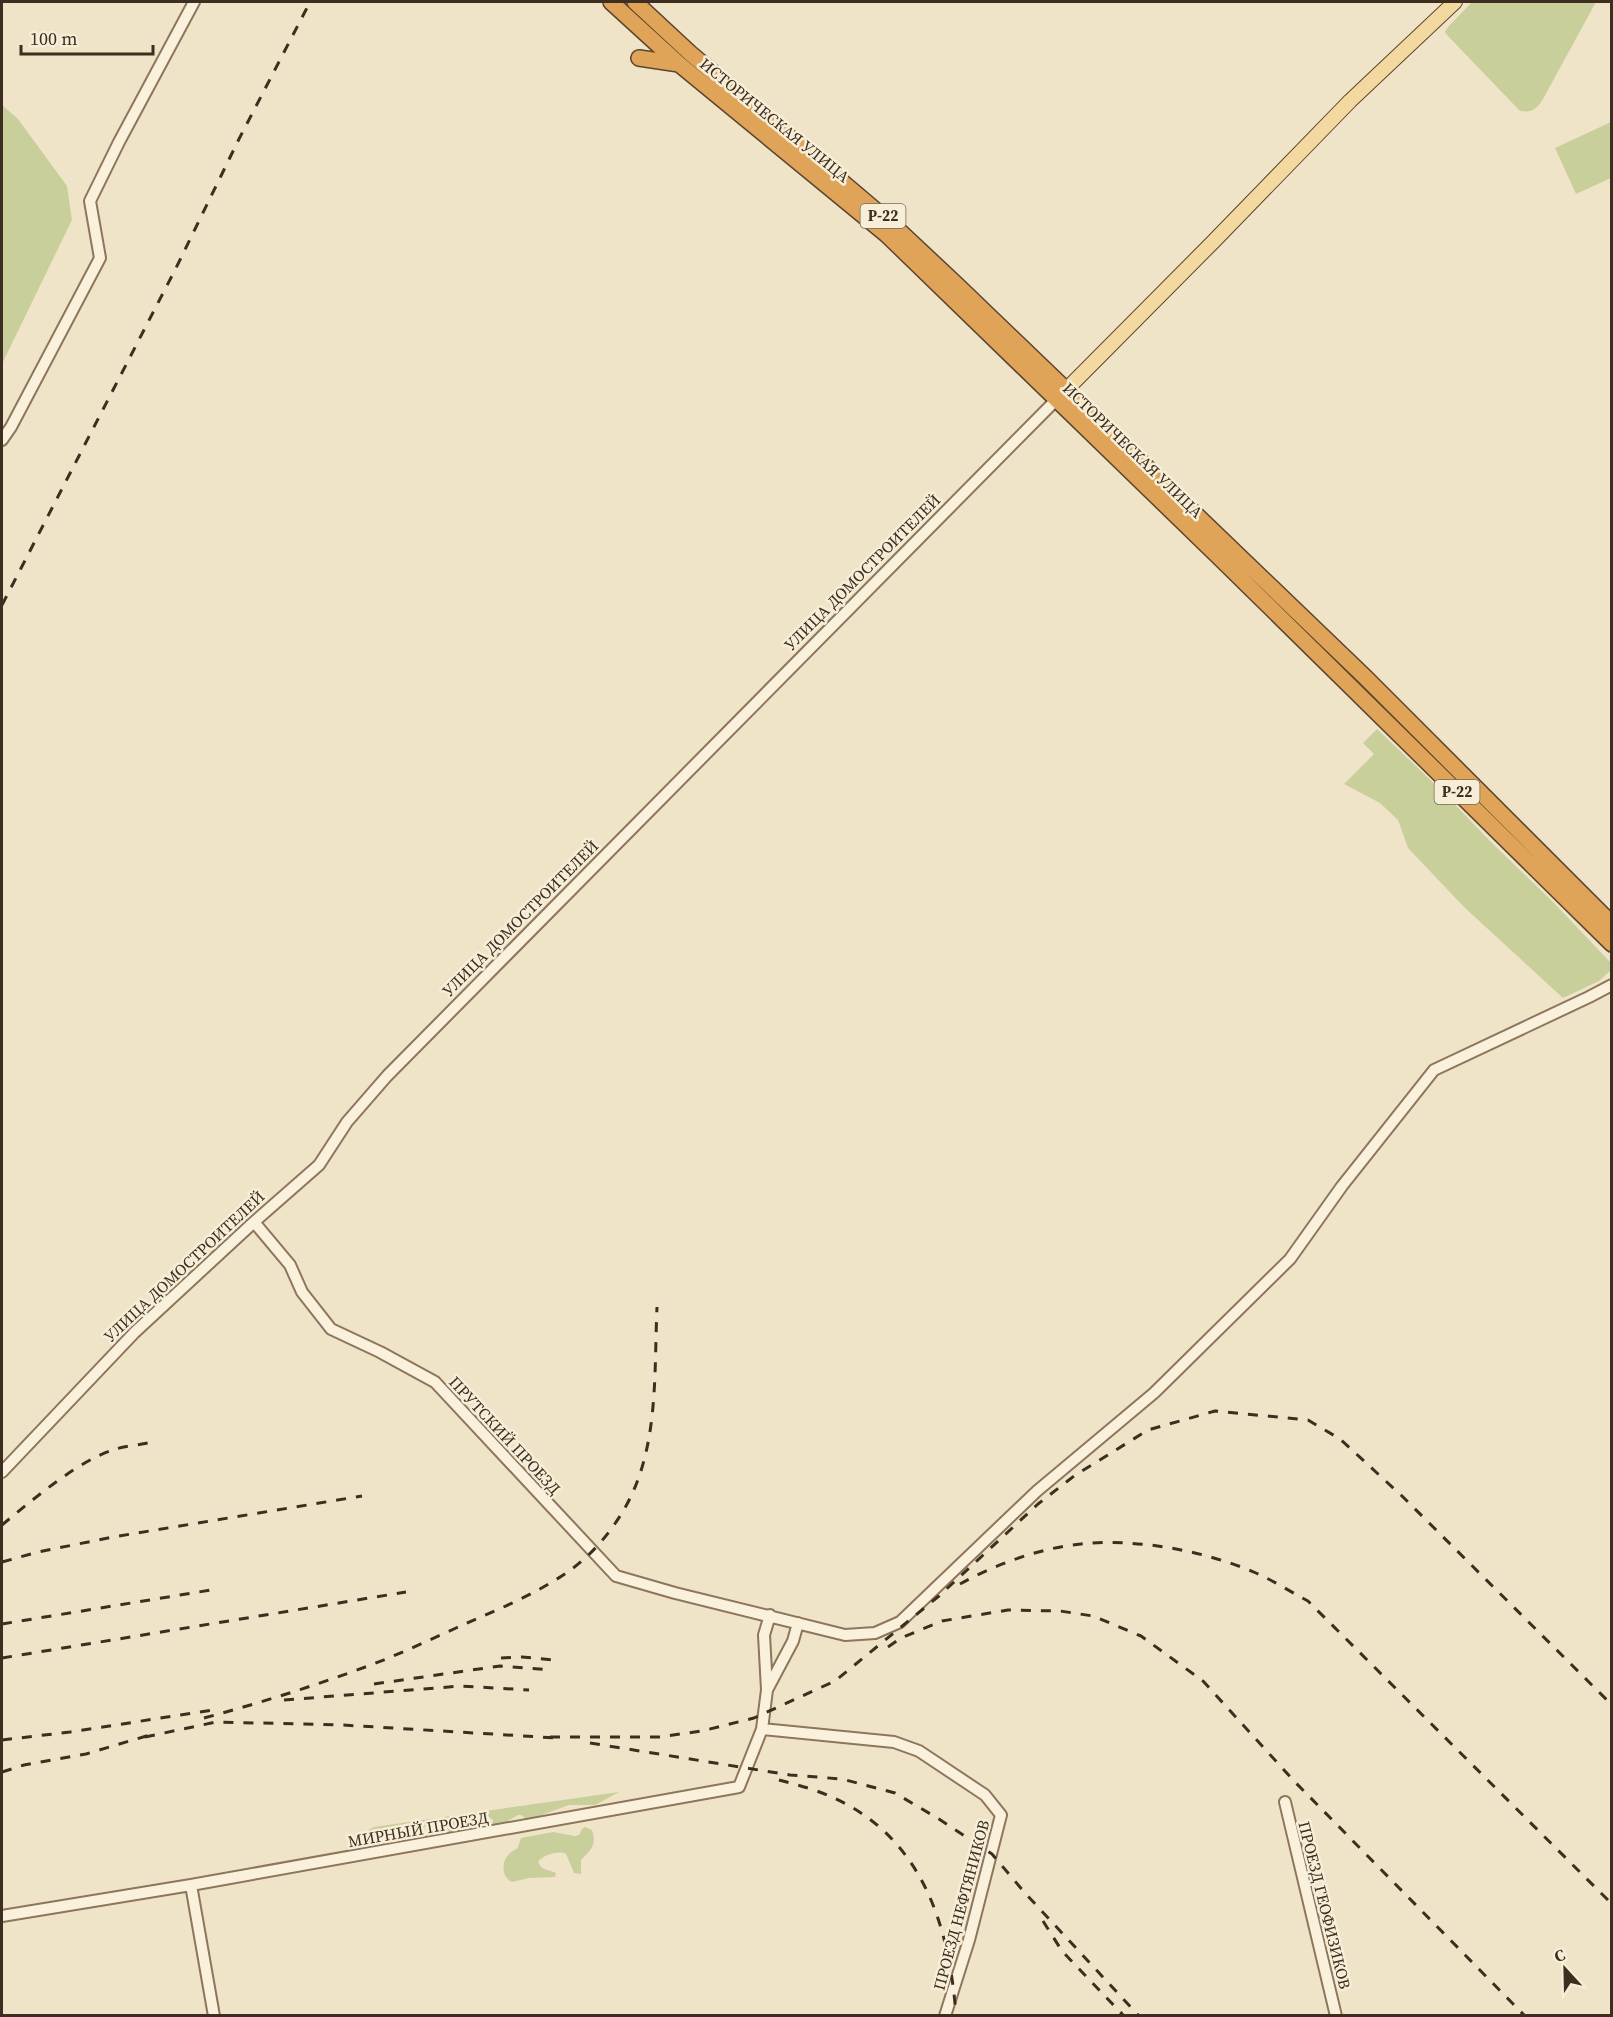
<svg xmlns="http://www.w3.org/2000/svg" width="1613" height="2017" font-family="'Source Serif 4',serif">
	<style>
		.green { fill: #c9cf9b }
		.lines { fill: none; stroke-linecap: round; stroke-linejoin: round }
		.minor-casing { stroke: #8d765c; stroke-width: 14 }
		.major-casing { stroke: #5b4430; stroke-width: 16 }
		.highway-casing { stroke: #5b4430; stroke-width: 18 }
		.minor { stroke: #faf1dc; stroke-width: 10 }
		.major { stroke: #f3d9a0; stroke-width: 14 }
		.highway { stroke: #e0a458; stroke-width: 15 }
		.rail { stroke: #3d2e20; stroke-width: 3; stroke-dasharray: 10 10; stroke-linecap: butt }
		.labels { text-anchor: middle; stroke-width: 5; stroke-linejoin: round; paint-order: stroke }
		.shield { fill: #f7eed8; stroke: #756857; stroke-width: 1.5 }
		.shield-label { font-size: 15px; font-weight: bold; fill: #3d2e20 }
		.street-label { font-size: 16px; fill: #3d2e20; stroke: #f7eed8 }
	</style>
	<rect width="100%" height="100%" fill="#f0e4c8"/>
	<path class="green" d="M 1472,2 L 1596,2 L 1543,99 C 1537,109 1532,113 1520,111 L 1446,34 L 1445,32 L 1448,27 Z
		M 2,105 L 18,119 L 67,186 L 72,220 L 2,364 Z
		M 1611,122 L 1611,178 L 1576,194 L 1555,148 Z
		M 1377,729 L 1440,789 L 1490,841 L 1554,903 L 1611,963 L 1611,970 L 1599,981 L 1563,998 L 1464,907 L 1408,848 L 1398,820 L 1380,803 L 1344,784 L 1374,754 L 1363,743 Z
		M 619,1792 L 595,1805 L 569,1805 L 528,1820 L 521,1815 L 518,1815 L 501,1825 L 492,1826 L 493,1820 L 488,1816 L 453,1831 L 443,1831 L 428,1825 L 417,1831 L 398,1831 L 383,1836 L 373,1836 L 368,1833 L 368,1830 L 374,1827 Z
		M 585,1827 L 592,1830 C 597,1845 591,1850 581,1860 L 581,1874 L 574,1873 L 566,1854 C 559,1850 543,1855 538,1862 L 542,1868 L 556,1873 L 555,1877 L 529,1878 L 512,1882 C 501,1877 501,1861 510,1853 C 513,1850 515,1851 518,1847 C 519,1844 520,1841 521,1838 L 553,1832 L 575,1836 L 579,1835 L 582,1829 Z"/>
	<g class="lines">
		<defs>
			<path id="minor" d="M 2,440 L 11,427 L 100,258 L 90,201 L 119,142 L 194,2
				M 254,1222 L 290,1265 L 302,1292 L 331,1329 L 380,1352 L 435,1382 L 616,1576 L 675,1593 L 845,1635 L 875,1633 L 900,1622 L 1037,1491 L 1154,1393 L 1290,1259 L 1342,1186 L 1434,1070 L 1589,997 L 1612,985
				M 2,1472 L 135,1332 L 254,1222 L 319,1165 L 347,1122 L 387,1076 L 1056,400
				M 770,1615 L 764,1635 L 767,1690 L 793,1641 L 798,1623
				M 762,1729 L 894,1742 L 919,1751 L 985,1795 L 1001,1815 L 969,1940 L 945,2016
				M 1285,1802 L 1336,2016
				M 191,1885 L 214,2016
				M 2,1916 L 191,1885 L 739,1787 L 762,1729 L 767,1690"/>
			<path id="major" d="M 1060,396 L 1213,242 L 1350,101 L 1455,2"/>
			<path id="highway" d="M 611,2 L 679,64 L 887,235 L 1223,561 L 1612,944
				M 635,2 L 690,53 L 893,225 L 957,285 L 1365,677 L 1612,924
				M 639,58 L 679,64"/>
		</defs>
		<use href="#minor" class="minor-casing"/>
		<use href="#major" class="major-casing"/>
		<use href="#highway" class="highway-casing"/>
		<use href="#minor" class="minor"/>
		<use href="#major" class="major"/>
		<use href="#highway" class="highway"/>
		<path class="rail" d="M 2,605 L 176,268 L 239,139 L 310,2
			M 2,1525 C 31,1501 80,1459 116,1449 C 126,1446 138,1445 148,1443
			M 2,1562 L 38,1552 L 113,1537 L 362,1496
			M 960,1584 C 996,1564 1040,1548 1081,1544 C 1136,1538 1206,1551 1256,1573 C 1274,1581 1291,1592 1308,1601 L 1612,1904
			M 2,1624 L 217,1589
			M 888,1647 L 901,1638 L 942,1621 L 1008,1610 L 1060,1611 L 1093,1616 L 1141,1636 L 1203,1681 L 1294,1781 L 1525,2016
			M 2,1658 L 406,1592
			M 501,1658 L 522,1657 L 553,1660
			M 374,1684 L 500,1666 L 552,1670
			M 284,1700 L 461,1686 L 529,1690
			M 204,1718 C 260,1703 314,1686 368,1666 C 398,1655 427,1641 456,1628 C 494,1611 535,1595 569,1571 C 592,1555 612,1531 626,1506 C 659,1446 654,1374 657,1307
			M 145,1737 L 216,1722 L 343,1725 L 557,1738
			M 550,1737 L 659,1737 L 702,1731 L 754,1718 L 835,1681 L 939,1596 L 1038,1504 L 1074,1476 L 1148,1430 L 1215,1411 L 1308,1420 L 1340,1439 L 1402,1496 L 1612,1705
			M 2,1740 L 70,1732 L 213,1710
			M 590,1743 L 790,1775 L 842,1779 L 895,1793 L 939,1819 L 992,1854 L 1025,1893 L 1139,2016
			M 2,1772 L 24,1765 L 86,1754 L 153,1734
			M 779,1780 C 790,1783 802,1786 814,1790 C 916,1825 949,1916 956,2016
			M 1043,1921 L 1062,1951 L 1124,2016"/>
	</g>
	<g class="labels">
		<g class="shield">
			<rect x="860.5" y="204" width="45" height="24" rx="4.5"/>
			<rect x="1434.5" y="780" width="45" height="24" rx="4.5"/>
		</g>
		<g class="shield-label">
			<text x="883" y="221">Р-22</text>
			<text x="1457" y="797">Р-22</text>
		</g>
		<g class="street-label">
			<text transform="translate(775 120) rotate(39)" y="6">ИСТОРИЧЕСКАЯ УЛИЦА</text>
			<text transform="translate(1133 450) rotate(44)" y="6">ИСТОРИЧЕСКАЯ УЛИЦА</text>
			<text transform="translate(862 572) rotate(-45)" y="6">УЛИЦА ДОМОСТРОИТЕЛЕЙ</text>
			<text transform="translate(520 918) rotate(-45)" y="6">УЛИЦА ДОМОСТРОИТЕЛЕЙ</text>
			<text transform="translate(184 1266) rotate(-43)" y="6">УЛИЦА ДОМОСТРОИТЕЛЕЙ</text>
			<text transform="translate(505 1435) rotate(47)" y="6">ПРУТСКИЙ ПРОЕЗД</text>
			<text transform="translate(418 1829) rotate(-10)" y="6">МИРНЫЙ ПРОЕЗД</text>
			<text transform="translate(961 1905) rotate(-75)" y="6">ПРОЕЗД НЕФТЯНИКОВ</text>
			<text transform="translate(1325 1905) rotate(76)" y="6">ПРОЕЗД ГЕОФИЗИКОВ</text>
		</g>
	</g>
	<rect width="1613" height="2017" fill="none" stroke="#3d2e20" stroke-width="6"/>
	<g transform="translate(1565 1969) rotate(338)" stroke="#f7eed8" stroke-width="4.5" paint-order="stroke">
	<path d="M0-4.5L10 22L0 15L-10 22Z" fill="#3d2e20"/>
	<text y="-9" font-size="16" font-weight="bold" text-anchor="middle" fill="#3d2e20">С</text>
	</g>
	<path d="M21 45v9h132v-9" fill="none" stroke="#3d2e20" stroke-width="3"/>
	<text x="30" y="45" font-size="18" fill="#3d2e20" stroke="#f7eed8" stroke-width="4.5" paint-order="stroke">100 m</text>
</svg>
